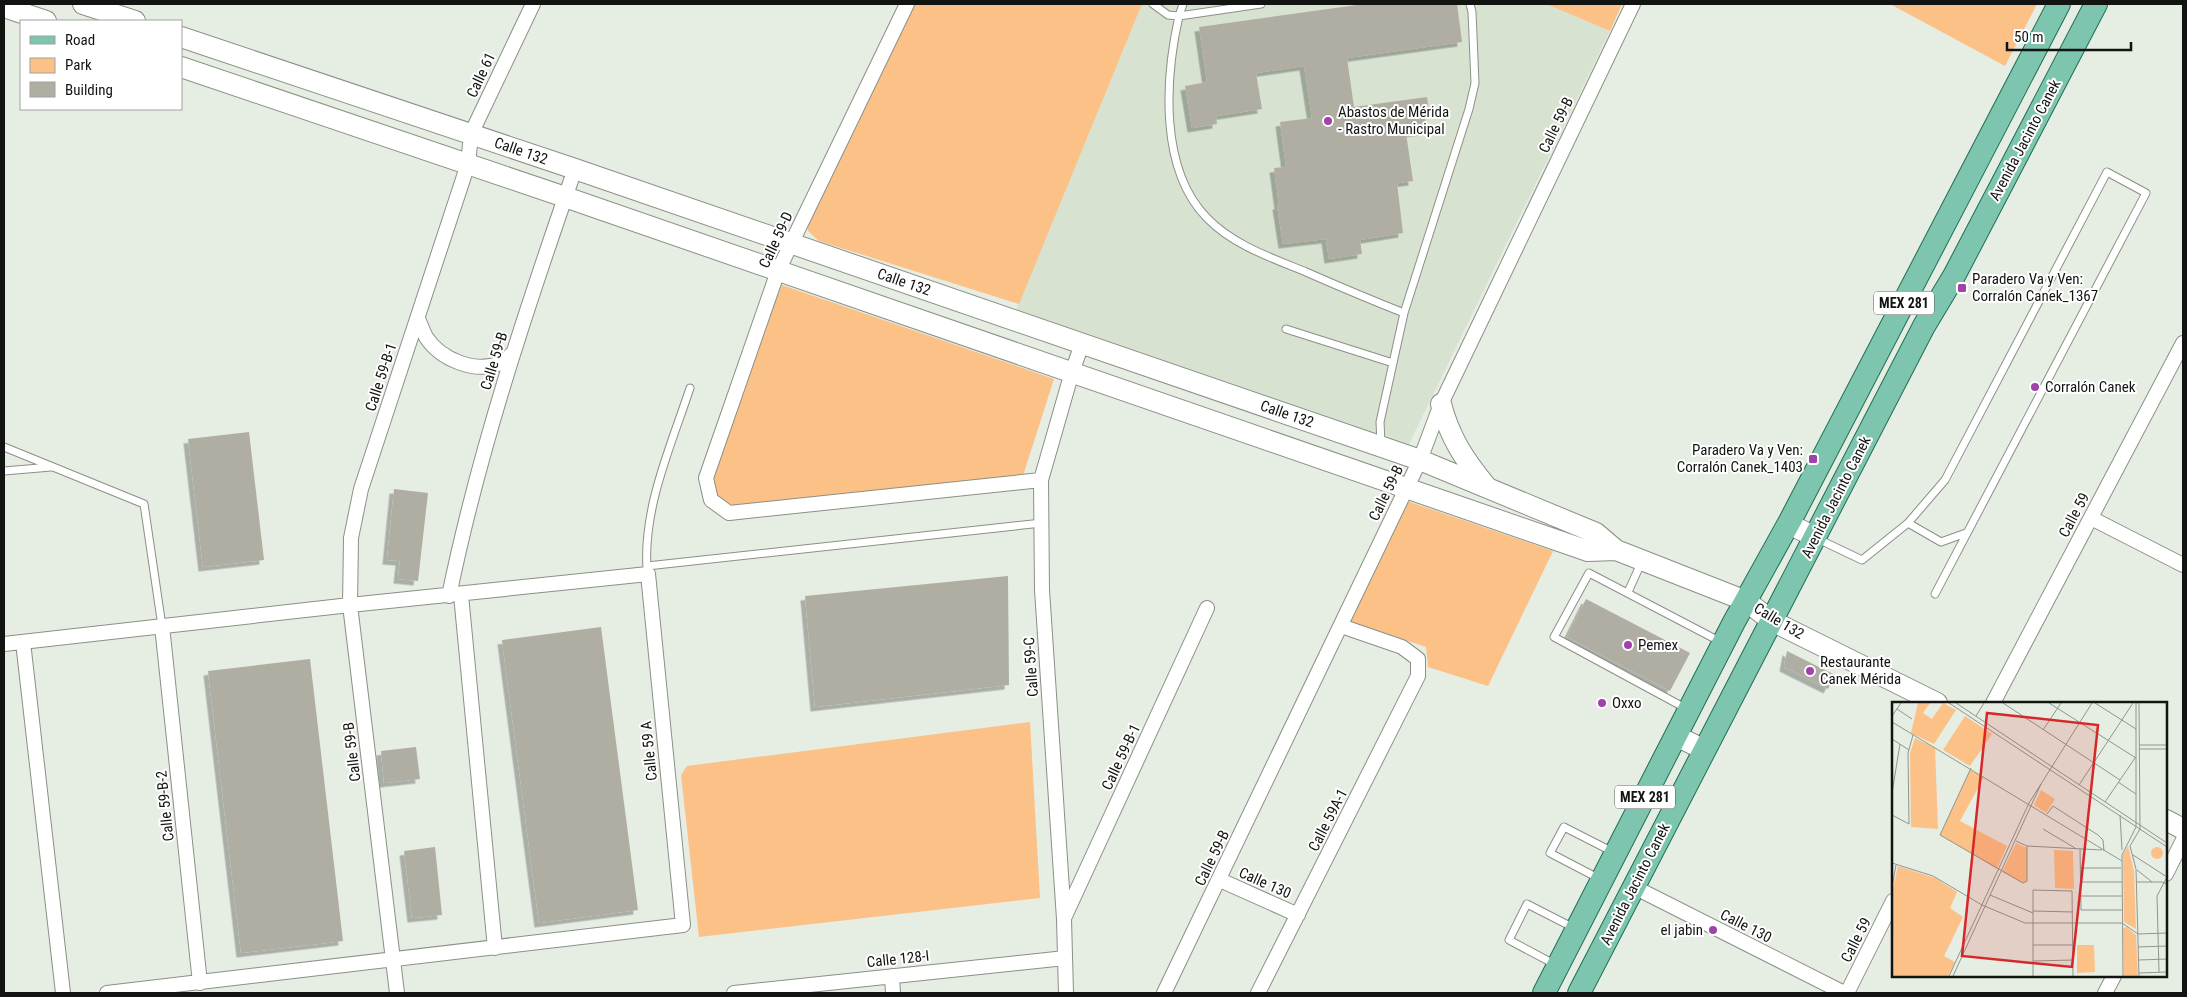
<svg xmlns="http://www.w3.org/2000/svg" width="2187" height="997" font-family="'Roboto Condensed',sans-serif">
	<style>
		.built { fill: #d7e2d1 }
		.green { fill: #fbc187 }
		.building { fill: #b0aea3; filter: url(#shadow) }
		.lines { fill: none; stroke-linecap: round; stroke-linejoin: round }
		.lane-casing { stroke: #8b9087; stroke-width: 9 }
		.street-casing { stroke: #8b9087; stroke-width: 16 }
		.secondary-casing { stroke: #8b9087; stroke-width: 22 }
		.primary-casing { stroke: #1f6e55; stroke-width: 24 }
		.lane { stroke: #fff; stroke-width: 7 }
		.street { stroke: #fff; stroke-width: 14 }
		.secondary { stroke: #fff; stroke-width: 20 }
		.primary { stroke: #7dc5af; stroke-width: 22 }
		.poi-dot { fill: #a042aa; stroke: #fff; stroke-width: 2 }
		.labels { text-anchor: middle; stroke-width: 4; stroke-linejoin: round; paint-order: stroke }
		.shield { fill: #fff; stroke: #595a58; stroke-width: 1 }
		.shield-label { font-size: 14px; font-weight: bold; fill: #121411 }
		.street-label { font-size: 15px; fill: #121411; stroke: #fff }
		.poi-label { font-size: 15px; fill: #121411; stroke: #fff; text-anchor: start }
		.inset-road { fill: none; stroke: #91968e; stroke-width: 1 }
		.view { fill: #d62828; fill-opacity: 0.15; stroke: #d62828; stroke-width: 2.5 }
		.inset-edge { fill: none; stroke: #121411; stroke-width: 2.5 }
	</style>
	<defs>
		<filter id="shadow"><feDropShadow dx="-4.5" dy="4.5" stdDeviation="0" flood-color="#0004"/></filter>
	</defs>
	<rect width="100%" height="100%" fill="#e6ede2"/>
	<path class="built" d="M 1142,4 L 1546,4 L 1610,31 L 1407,448 L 1013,317 Z"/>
	<path class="green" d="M 908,4 L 1142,4 L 1019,304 L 819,241 L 808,231 L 807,221 Z
		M 1546,4 L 1622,4 L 1610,31 Z
		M 1890,4 L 2037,4 L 2005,66 Z
		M 782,285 L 1054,379 L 1021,482 L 729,513 L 711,500 L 706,478 Z
		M 1407,501 L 1553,551 L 1488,686 L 1428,667 L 1426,647 L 1349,621 Z
		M 1030,722 L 1040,898 L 699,937 L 681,775 L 687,766 Z"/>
	<path class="building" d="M 1364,4 L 1457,4 L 1462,42 L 1347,58 L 1354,107 L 1427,97 L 1430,118 L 1422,119 L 1424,131 L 1406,133 L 1413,181 L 1397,183 L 1403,233 L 1360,240 L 1362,254 L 1329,259 L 1326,239 L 1283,244 L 1277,205 L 1279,205 L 1274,168 L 1286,167 L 1280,122 L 1312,118 L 1304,66 L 1256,73 L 1262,109 L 1216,116 L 1217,124 L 1192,128 L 1185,86 L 1207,82 L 1199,27 Z
		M 249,432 L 264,560 L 203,567 L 188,439 Z
		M 394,489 L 428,493 L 418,581 L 398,579 L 400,561 L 387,560 Z
		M 1008,576 L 1009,685 L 815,707 L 805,596 Z
		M 1586,599 L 1690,653 L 1670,691 L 1567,637 Z
		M 601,627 L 638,910 L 539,923 L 502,640 Z
		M 1787,651 L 1835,675 L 1828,689 L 1784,667 Z
		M 310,659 L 343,941 L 241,953 L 208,671 Z
		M 416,747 L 420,779 L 384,783 L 381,751 Z
		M 435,847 L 442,915 L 412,918 L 404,851 Z"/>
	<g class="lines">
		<defs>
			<path id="lane" d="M 1153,4 L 1168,15 L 1179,16 L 1183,4
				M 1261,4 L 1179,16 C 1165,78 1159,169 1207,218 C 1233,245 1272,258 1306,272 C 1338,286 1371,300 1404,313 L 1380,422 L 1381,443
				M 1404,313 L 1469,109 L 1475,83 L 1472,12 L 1470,4
				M 1286,329 L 1393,363
				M 4,447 L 144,504 L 162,626
				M 4,471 L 51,467
				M 1908,523 L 1941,542 L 1966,533
				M 1818,539 L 1862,560 L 1908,523 L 1945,480 L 2107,172 L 2146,193 L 1935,594
				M 647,566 L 1042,523
				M 647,569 C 643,507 671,446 690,388
				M 1628,592 L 1642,561
				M 1687,709 L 1554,637 L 1589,573 L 1721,642
				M 1598,878 L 1550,853 L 1564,827 L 1613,852
				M 1556,965 L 1509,940 L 1527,904 L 1574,928"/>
			<path id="street" d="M 907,4 L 778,271 L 706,478 L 711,500 L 729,513 L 1041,480
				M 418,319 C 421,325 423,332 426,337 C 440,359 475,374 500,363 C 505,361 509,356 513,353
				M 2091,518 L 2183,565
				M 461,595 L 495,948
				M 449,596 C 479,450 526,310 575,169
				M 162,626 L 200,983
				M 23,642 L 63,993
				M 4,644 L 350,605 L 648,574 L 683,925 L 107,993
				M 1993,703 L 2183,343
				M 2166,874 L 2183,840
				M 1220,880 L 1298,915
				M 1634,887 L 1844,993
				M 1065,916 L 1207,608
				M 892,976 L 893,993
				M 397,993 L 350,605 L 351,538 L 361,489 L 468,164 L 471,134 L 533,4
				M 734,993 L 1065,958
				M 1066,993 L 1064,919 L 1042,590 L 1041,480 L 1072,372 L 1082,344
				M 1164,993 L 1420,460 L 1441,404 L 1633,4
				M 1258,993 L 1418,676 L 1418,659 L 1402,647 L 1341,626
				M 1847,993 L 1893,901
				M 2105,993 L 2114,976"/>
			<path id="secondary" d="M 83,4 L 135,21
				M 4,7 L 46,21
				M 181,37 L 575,169 L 1420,460 L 1596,533 L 1616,550 L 1746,601 L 1772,621 L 1937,703
				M 181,67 L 565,197 L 1588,551 L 1616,550
				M 1441,404 C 1450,438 1464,459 1486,486
				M 1789,524 L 1815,537
				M 1676,736 L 1705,750
				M 2166,820 L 2183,829"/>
			<path id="primary" d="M 1544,993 L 1734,622 L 1790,521 L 2059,4
				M 1579,993 L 1924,326 L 1954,276 L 2096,4"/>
		</defs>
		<use href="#lane" class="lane-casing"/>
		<use href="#street" class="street-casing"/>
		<use href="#secondary" class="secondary-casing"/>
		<use href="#primary" class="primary-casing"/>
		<use href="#lane" class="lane"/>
		<use href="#street" class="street"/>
		<use href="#secondary" class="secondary"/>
		<use href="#primary" class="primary"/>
	</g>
	<g class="poi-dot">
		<circle cx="1328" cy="121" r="5"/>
		<rect x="1957" y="283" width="10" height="10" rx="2.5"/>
		<circle cx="2035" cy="387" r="5"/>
		<rect x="1808" y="454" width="10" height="10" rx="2.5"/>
		<circle cx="1628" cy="645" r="5"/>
		<circle cx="1810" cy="671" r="5"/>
		<circle cx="1602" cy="703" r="5"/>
		<circle cx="1713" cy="930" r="5"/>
	</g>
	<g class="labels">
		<g class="shield">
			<rect x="1874" y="291.5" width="60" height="23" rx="4"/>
			<rect x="1615" y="785.5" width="60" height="23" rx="4"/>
		</g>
		<g class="shield-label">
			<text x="1904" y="308">MEX 281</text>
			<text x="1645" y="802">MEX 281</text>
		</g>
		<g class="street-label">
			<text transform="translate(481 75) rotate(-65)" y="5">Calle 61</text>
			<text transform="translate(1556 125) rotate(-64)" y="5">Calle 59-B</text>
			<text transform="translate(2025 140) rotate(-62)" y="5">Avenida Jacinto Canek</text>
			<text transform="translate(521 151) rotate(19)" y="5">Calle 132</text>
			<text transform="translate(776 240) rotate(-65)" y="5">Calle 59-D</text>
			<text transform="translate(904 282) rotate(19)" y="5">Calle 132</text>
			<text transform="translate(494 361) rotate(-73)" y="5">Calle 59-B</text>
			<text transform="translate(381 377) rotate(-72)" y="5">Calle 59-B-1</text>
			<text transform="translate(1287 414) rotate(19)" y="5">Calle 132</text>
			<text transform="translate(1386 493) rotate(-64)" y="5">Calle 59-B</text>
			<text transform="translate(1836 497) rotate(-63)" y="5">Avenida Jacinto Canek</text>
			<text transform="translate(2074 515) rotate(-62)" y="5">Calle 59</text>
			<text transform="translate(1779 621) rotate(31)" y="5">Calle 132</text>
			<text transform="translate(1031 667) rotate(-94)" y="5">Calle 59-C</text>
			<text transform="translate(649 751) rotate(-96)" y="5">Calle 59 A</text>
			<text transform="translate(352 752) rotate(-97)" y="5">Calle 59-B</text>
			<text transform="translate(1121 757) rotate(-65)" y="5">Calle 59-B-1</text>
			<text transform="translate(165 806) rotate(-96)" y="5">Calle 59-B-2</text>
			<text transform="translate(1328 820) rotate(-63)" y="5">Calle 59A-1</text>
			<text transform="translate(1212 858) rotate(-64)" y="5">Calle 59-B</text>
			<text transform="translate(1265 883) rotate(24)" y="5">Calle 130</text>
			<text transform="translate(1635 884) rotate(-63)" y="5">Avenida Jacinto Canek</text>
			<text transform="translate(1746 926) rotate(27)" y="5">Calle 130</text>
			<text transform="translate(1856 940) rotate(-63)" y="5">Calle 59</text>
			<text transform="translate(898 959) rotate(-6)" y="5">Calle 128-I</text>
		</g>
		<g class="poi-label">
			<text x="1338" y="117">Abastos de Mérida<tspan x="1338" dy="17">- Rastro Municipal</tspan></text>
			<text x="1972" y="284">Paradero Va y Ven:<tspan x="1972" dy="17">Corralón Canek_1367</tspan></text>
			<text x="2045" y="392">Corralón Canek</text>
			<text x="1803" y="455" text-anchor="end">Paradero Va y Ven:<tspan x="1803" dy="17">Corralón Canek_1403</tspan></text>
			<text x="1638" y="650">Pemex</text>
			<text x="1820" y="667">Restaurante<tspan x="1820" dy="17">Canek Mérida</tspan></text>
			<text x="1612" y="708">Oxxo</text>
			<text x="1703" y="935" text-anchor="end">el jabin</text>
		</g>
	</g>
	<g transform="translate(1892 702)">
		<rect width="275" height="275" fill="#e6ede2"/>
		<path d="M 26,1 L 38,1 L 31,11 L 40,17 L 51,1 L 64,8 L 42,42 L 19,31 ZM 73,14 L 100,32 L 78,64 L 51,48 ZM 23,36 L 43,46 L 46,127 L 19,125 L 18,51 ZM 78,68 L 92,75 L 68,119 L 115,144 L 105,167 L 48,133 ZM 149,88 L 163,97 L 154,111 L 142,103 ZM 124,141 L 135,146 L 135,179 L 131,181 L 110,170 ZM 236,144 L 242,169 L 244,227 L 232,220 L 231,153 ZM259 151a6 6 0 1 1 12 0a6 6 0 1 1-12 0ZM 162,148 L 181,149 L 182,187 L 163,186 ZM 6,164 L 43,176 L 65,190 L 58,206 L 71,215 L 52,254 L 63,260 L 56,274 L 0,274 L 0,190 ZM 235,225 L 244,233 L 246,274 L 232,274 L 231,226 ZM 185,243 L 202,243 L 203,270 L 185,271 Z" fill="#fbc187"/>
		<path class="inset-road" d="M 57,1 L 275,145M 64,1 L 275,141M 111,1 L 228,78M 157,1 L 244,56M 203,1 L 244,27M 247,1 L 248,127 L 238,144 L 244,167 L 247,274M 5,7 L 20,17M 0,14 L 9,1M 84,14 L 92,1M 0,20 L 230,159M 151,28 L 169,1M 0,37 L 17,48M 247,43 L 275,43M 247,47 L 275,47M 79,66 L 48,133 L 131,181 L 135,179 L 135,144M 226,80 L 244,92M 187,83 L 241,1M 0,91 L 8,42M 213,100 L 243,56M 155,112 L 161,104 L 206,133 L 211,138 L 212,149M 0,113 L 17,122 L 16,51 L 21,33M 228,113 L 230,148M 151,127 L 183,146M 124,139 L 135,144 L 210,148M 188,147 L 189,208 L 230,208M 241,153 L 275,175 L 265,194 L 267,270M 0,161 L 41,174 L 90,203 L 133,221 L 230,221 L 246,232 L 275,231M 188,166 L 229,166M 245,168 L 260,180M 188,180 L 230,180M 245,180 L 270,180 L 275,182M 0,185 L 4,163M 98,193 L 141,211M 188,194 L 230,194M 141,209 L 181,210M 141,243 L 181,243M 246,245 L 275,244M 247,258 L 275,257M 141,259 L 181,258M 247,271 L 275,270M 57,274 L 137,101 L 200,1M 61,274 L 149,82M 141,274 L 141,188 L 180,189 L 181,274M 231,274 L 230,153 L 244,125 L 244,1"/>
		<path class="view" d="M 95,11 L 206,23 L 180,265 L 70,254 Z"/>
		<rect width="275" height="275" class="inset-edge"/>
	</g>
	<rect width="2187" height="997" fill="none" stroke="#121411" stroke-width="10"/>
	<rect x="20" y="20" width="162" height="90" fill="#ffffff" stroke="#a0a1a0"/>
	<rect x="30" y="36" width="25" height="8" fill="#7dc5af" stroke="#a0a1a0"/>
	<text x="65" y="45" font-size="15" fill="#121411">Road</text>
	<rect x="30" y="58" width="25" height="15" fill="#fbc187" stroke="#a0a1a0"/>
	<text x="65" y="70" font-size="15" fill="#121411">Park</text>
	<rect x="30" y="82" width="25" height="15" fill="#b0aea3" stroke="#a0a1a0"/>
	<text x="65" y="95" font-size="15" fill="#121411">Building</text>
	<path d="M2007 42v8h124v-8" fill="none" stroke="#121411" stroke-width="2.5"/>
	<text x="2014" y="42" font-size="15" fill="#121411" stroke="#ffffff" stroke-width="4" paint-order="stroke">50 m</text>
</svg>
